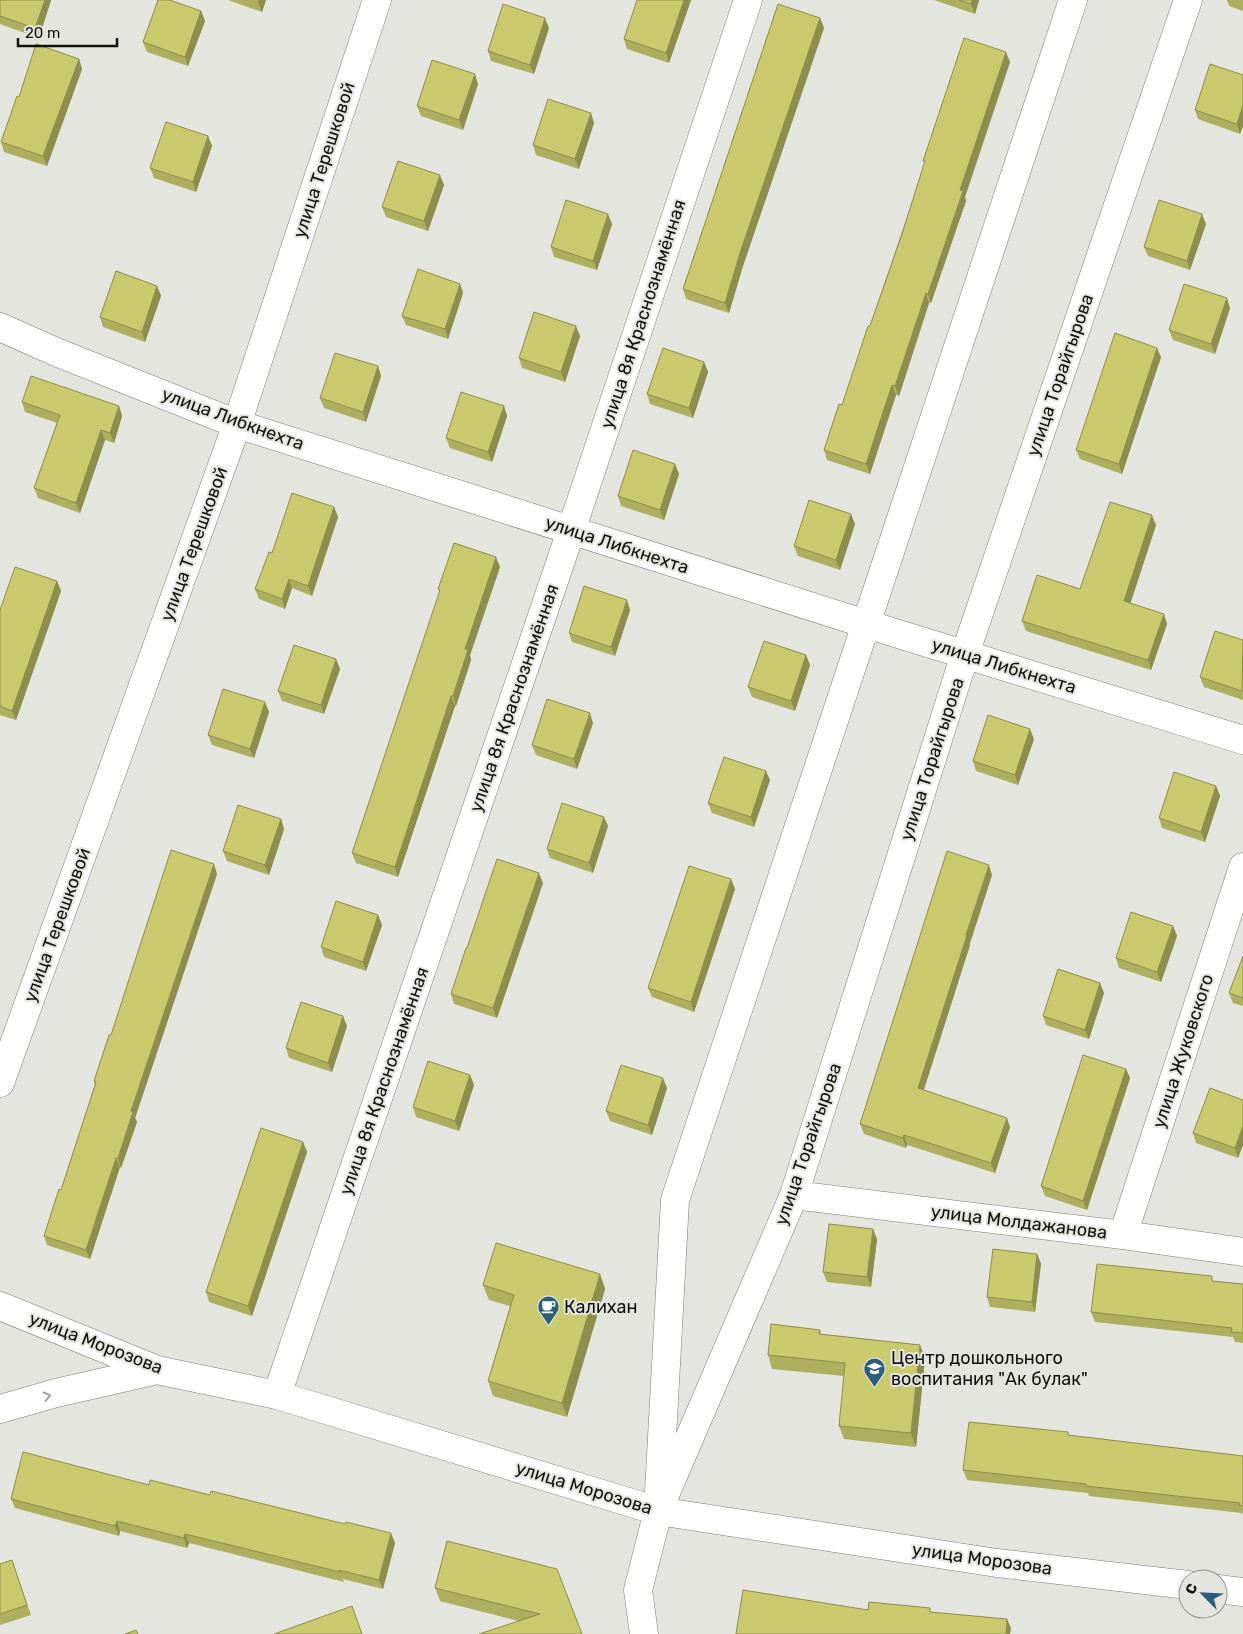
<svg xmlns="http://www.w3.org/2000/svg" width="1243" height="1634" font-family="Rubik,sans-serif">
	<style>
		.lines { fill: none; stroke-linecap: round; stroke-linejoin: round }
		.street-casing { stroke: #7d7d78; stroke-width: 29 }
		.secondary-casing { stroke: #7d7d78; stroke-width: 29 }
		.street { stroke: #fff; stroke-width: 28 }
		.secondary { stroke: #fff; stroke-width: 28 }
		.wall { fill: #adae5e }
		.shaded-wall { fill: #8d8d4c }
		.building { fill: #c9ca6d; stroke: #8d8d4c }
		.oneway { stroke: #a0a09f }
		.labels { text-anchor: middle; stroke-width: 4; stroke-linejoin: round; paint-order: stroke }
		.street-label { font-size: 18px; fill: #11110f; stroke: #e5e5df }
		.poi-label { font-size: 18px; fill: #11110f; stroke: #e5e5df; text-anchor: start }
	</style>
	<rect width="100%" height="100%" fill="#e5e5df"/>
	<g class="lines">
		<defs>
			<path id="street" d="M 0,327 L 56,352 L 237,424 L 866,624 L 1243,740
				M 0,1083 L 237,424 L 377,0
				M 794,1195 L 1123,1235 L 1243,1252
				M 1123,1235 L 1243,867
				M 277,1395 L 571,531 L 748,0
				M 659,1492 L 675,1200 L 1073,0
				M 644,1634 L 638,1590 L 658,1511 L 794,1195 L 965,654 L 1188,0"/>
			<path id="secondary" d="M 0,1306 L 157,1370 L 277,1395 L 658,1511 L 997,1563 L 1188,1585
				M 0,1409 L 56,1393 L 157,1370
				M 1218,1589 L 1243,1592"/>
		</defs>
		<use href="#street" class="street-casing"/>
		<use href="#secondary" class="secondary-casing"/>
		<use href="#street" class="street"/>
		<use href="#secondary" class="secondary"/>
	</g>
	<path class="wall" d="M 0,0 L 51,0 L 39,38 L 0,24 Z
		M 228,0 L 266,0 L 262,12 Z
		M 691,0 L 669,63 L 627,49 L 624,39 Z
		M 934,0 L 979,0 L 975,14 Z
		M 1227,0 L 1243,0 L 1243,11 L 1229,6 Z
		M 201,11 L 205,21 L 188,66 L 147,52 L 143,42 Z
		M 820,18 L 824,28 L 743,266 L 729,313 L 686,299 L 683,289 Z
		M 549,28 L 534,74 L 491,61 L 488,51 Z
		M 79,59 L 82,69 L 47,166 L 4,152 L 1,142 L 19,97 Z
		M 1010,62 L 965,197 L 966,201 L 931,303 L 929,303 L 899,396 L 896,395 L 870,474 L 827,460 L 824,450 L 842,405 L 870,326 L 925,164 L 923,161 Z
		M 1243,75 L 1243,126 L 1240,134 L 1198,119 L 1195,110 Z
		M 478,84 L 463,130 L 421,116 L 417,106 Z
		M 594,123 L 579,169 L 536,155 L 533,145 Z
		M 208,136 L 212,146 L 196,192 L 154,178 L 150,168 Z
		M 444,185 L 428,231 L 386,217 L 382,207 Z
		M 612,224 L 597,270 L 554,257 L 551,247 Z
		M 1206,224 L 1190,270 L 1148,256 L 1144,247 Z
		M 460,284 L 463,293 L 448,339 L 406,325 L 402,316 Z
		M 157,286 L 161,296 L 145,342 L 103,327 L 100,317 Z
		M 1230,308 L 1215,354 L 1173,340 L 1169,330 Z
		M 580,336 L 565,382 L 522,368 L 519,358 Z
		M 1161,357 L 1122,474 L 1080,459 L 1076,450 Z
		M 704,362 L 708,372 L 693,418 L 650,404 L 647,394 Z
		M 378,366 L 381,376 L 366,422 L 324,408 L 320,398 Z
		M 22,402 L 119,406 L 122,416 L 114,443 L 105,440 L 80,513 L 38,498 L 34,488 L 57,423 L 25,412 Z
		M 504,406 L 507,416 L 492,462 L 450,448 L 446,438 Z
		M 675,464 L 679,474 L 664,520 L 621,506 L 618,496 Z
		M 334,507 L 338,517 L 312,596 L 292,588 L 285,609 L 259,599 L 255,589 Z
		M 855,524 L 840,570 L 798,556 L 794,546 Z
		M 1156,525 L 1130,603 L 1167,624 L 1151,670 L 1026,631 L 1022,621 L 1080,589 Z
		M 500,567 L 470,655 L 471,660 L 456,706 L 455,706 L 398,877 L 356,863 L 352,853 L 440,593 L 438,589 Z
		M 57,581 L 61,591 L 16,720 L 0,715 L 0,610 Z
		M 630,610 L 615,656 L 572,642 L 569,633 Z
		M 1243,640 L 1243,700 L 1204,687 L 1200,677 Z
		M 806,655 L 810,665 L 795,711 L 752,697 L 748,687 Z
		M 336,659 L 340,669 L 324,714 L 282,701 L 278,691 Z
		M 265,702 L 269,712 L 254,758 L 212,745 L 208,735 Z
		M 593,723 L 577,769 L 536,755 L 532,745 Z
		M 1034,739 L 1018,785 L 976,771 L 973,761 Z
		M 770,780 L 754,827 L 712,813 L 708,803 Z
		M 1216,786 L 1220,796 L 1205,842 L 1162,828 L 1159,818 Z
		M 281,819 L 284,829 L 269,875 L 227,861 L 223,851 Z
		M 608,826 L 593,873 L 550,858 L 547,849 Z
		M 217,874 L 135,1118 L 137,1122 L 121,1168 L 120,1167 L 90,1259 L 47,1245 L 44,1236 L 61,1190 L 95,1085 L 94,1081 L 111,1035 Z
		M 992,875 L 970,943 L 970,945 L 924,1090 L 1010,1127 L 995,1173 L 907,1145 L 906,1148 L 864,1134 L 860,1124 Z
		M 731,879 L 735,889 L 694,1012 L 652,997 L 648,988 Z
		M 543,883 L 497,1018 L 454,1004 L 451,994 Z
		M 378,915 L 382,925 L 366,971 L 324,957 L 321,947 Z
		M 1173,926 L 1177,936 L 1161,982 L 1119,968 L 1116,958 Z
		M 1243,956 L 1243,1006 L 1233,1003 L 1229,993 Z
		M 1104,993 L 1089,1039 L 1046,1025 L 1043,1016 Z
		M 347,1026 L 332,1072 L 289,1058 L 286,1048 Z
		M 1126,1069 L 1130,1078 L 1087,1210 L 1045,1196 L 1041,1186 Z
		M 470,1075 L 474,1085 L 459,1131 L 416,1117 L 413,1107 Z
		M 667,1088 L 652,1135 L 610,1121 L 606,1111 Z
		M 1243,1100 L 1243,1145 L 1238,1158 L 1196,1143 L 1193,1133 Z
		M 303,1142 L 307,1152 L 252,1316 L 209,1302 L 206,1292 Z
		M 877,1239 L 871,1287 L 827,1282 L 823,1272 Z
		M 1037,1254 L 1041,1264 L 1035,1312 L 990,1307 L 987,1297 Z
		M 600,1274 L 605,1289 L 567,1417 L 493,1396 L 488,1381 L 510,1306 L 489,1300 L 483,1285 Z
		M 1214,1281 L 1243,1284 L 1243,1343 L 1235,1342 L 1233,1337 L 1095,1322 L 1091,1312 Z
		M 820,1330 L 821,1334 L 920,1345 L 925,1359 L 916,1447 L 844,1439 L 839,1426 L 844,1376 L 772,1369 L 768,1355 Z
		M 1069,1435 L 1243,1456 L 1243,1515 L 1242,1513 L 1089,1496 L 1088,1493 L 967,1480 L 963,1470 Z
		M 149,1485 L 395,1543 L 383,1589 L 343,1579 L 344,1582 L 189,1543 L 187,1548 L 120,1531 L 119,1536 L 15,1508 L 11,1499 Z
		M 447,1541 L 582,1634 L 519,1621 L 440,1601 L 435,1588 Z
		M 12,1560 L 31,1615 L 0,1625 L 0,1564 Z"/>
	<path class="shaded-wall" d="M 45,0 L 51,0 L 39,38 L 35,28 Z
		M 259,0 L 266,0 L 262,12 L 258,2 Z
		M 684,0 L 691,0 L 669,63 L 666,53 Z
		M 972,0 L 979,0 L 975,14 L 971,4 Z
		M 201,11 L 205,21 L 188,66 L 185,57 Z
		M 545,18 L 549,28 L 534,74 L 530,65 Z
		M 820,18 L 824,28 L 743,266 L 729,313 L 725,303 L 739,256 Z
		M 1006,52 L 1010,62 L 965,197 L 966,201 L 931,303 L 928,294 L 960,190 Z
		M 79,59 L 82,69 L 47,166 L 43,156 Z
		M 475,74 L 478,84 L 463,130 L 459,120 Z
		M 1243,105 L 1243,126 L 1240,134 L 1237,124 Z
		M 591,113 L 594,123 L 579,169 L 575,159 Z
		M 208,136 L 212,146 L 196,192 L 193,182 Z
		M 440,175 L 444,185 L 428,231 L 424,221 Z
		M 608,214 L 612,224 L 597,270 L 593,261 Z
		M 1202,214 L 1206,224 L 1190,270 L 1187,261 Z
		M 460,284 L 463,293 L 448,339 L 445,329 Z
		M 157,286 L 161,296 L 145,342 L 142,332 Z
		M 926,293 L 929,303 L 899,396 L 895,386 Z
		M 1227,298 L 1230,308 L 1215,354 L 1211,344 Z
		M 576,326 L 580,336 L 565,382 L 561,372 Z
		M 1157,348 L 1161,357 L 1122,474 L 1119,464 Z
		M 704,362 L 708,372 L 693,418 L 689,408 Z
		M 378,366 L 381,376 L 366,422 L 363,412 Z
		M 892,385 L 896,395 L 870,474 L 866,464 Z
		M 119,406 L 122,416 L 114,443 L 110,433 Z
		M 504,406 L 507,416 L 492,462 L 488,452 Z
		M 101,430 L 105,440 L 80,513 L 76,503 Z
		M 675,464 L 679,474 L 664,520 L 660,510 Z
		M 334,507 L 338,517 L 312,596 L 308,586 Z
		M 851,514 L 855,524 L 840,570 L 836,560 Z
		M 1152,515 L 1156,525 L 1128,611 L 1124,601 Z
		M 496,557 L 500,567 L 470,655 L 471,660 L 456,706 L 453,696 L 465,649 Z
		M 289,579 L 292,588 L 285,609 L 282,599 Z
		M 57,581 L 61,591 L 16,720 L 12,711 Z
		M 627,600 L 630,610 L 615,656 L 611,647 Z
		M 1164,614 L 1167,624 L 1151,670 L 1148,660 Z
		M 806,655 L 810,665 L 795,711 L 791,701 Z
		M 336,659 L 340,669 L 324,714 L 321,705 Z
		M 451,696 L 455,706 L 398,877 L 395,867 Z
		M 265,702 L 269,712 L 254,758 L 250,749 Z
		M 590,713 L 593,723 L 577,769 L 574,759 Z
		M 1030,729 L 1034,739 L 1018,785 L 1015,775 Z
		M 766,771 L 770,780 L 754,827 L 751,817 Z
		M 1216,786 L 1220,796 L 1205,842 L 1201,832 Z
		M 604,817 L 608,826 L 593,873 L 589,863 Z
		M 281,819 L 284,829 L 269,875 L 265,865 Z
		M 214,864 L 217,874 L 135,1118 L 137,1122 L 121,1168 L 118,1158 L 131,1111 Z
		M 989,865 L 992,875 L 970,943 L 970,945 L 921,1098 L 918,1088 L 966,935 Z
		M 539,873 L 543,883 L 497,1018 L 493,1008 Z
		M 731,879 L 735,889 L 694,1012 L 691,1002 Z
		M 378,915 L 382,925 L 366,971 L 363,962 Z
		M 1173,926 L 1177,936 L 1161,982 L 1157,972 Z
		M 1100,983 L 1104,993 L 1089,1039 L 1085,1030 Z
		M 343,1016 L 347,1026 L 332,1072 L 328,1063 Z
		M 1126,1069 L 1130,1078 L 1087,1210 L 1083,1201 Z
		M 470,1075 L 474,1085 L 459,1131 L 455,1121 Z
		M 663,1078 L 667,1088 L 652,1135 L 648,1125 Z
		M 1007,1118 L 1010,1127 L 995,1173 L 991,1163 Z
		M 1243,1126 L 1243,1145 L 1238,1158 L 1235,1148 Z
		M 904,1135 L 907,1145 L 906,1148 L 903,1138 Z
		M 303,1142 L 307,1152 L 252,1316 L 248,1306 Z
		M 116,1158 L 120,1167 L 90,1259 L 86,1250 Z
		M 873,1229 L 877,1239 L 871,1287 L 867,1277 Z
		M 1037,1254 L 1041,1264 L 1035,1312 L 1032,1302 Z
		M 600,1274 L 605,1289 L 567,1417 L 562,1403 Z
		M 920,1345 L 925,1359 L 916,1447 L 911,1433 Z
		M 117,1521 L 120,1531 L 119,1536 L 115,1526 Z
		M 391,1533 L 395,1543 L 383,1589 L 379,1580 Z
		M 185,1534 L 189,1543 L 187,1548 L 184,1538 Z
		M 1007,1619 L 1011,1628 L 1010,1634 L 1006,1634 Z"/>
	<path class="building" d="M 0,0 L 45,0 L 35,28 L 0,16 Z
		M 158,0 L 170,0 L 201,11 L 185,57 L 143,42 Z
		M 637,0 L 684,0 L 666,53 L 624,39 Z
		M 959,0 L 972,0 L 971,4 Z
		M 503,4 L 545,18 L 530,65 L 488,51 Z
		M 778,4 L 820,18 L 739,256 L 725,303 L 683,289 Z
		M 964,38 L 1006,52 L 960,190 L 963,191 L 928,294 L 926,293 L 895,386 L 892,385 L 866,464 L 824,450 L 839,404 L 842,405 L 868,326 L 870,326 L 902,234 L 925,161 L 923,161 Z
		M 36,44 L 79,59 L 43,156 L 1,142 L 17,96 L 19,97 Z
		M 432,60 L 475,74 L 459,120 L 417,106 Z
		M 1210,64 L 1243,75 L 1243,105 L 1237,124 L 1195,110 Z
		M 548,99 L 591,113 L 575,159 L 533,145 Z
		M 166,122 L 208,136 L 193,182 L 150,168 Z
		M 398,161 L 440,175 L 424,221 L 382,207 Z
		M 566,200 L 608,214 L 593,261 L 551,247 Z
		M 1159,200 L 1202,214 L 1187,261 L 1144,247 Z
		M 418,269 L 460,284 L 445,329 L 402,316 Z
		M 116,271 L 157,286 L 142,332 L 100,317 Z
		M 1184,284 L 1227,298 L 1211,344 L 1169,330 Z
		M 534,312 L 576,326 L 561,372 L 519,358 Z
		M 1115,333 L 1157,348 L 1119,464 L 1076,450 Z
		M 663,348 L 704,362 L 689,408 L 647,394 Z
		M 335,353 L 378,366 L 363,412 L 320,398 Z
		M 31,376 L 119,406 L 110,433 L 101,430 L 76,503 L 34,488 L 60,415 L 22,402 Z
		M 461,392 L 504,406 L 488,452 L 446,438 Z
		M 633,450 L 675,464 L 660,510 L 618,496 Z
		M 292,493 L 334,507 L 308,586 L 289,579 L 282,599 L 255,589 L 269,552 L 272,553 Z
		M 809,500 L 851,514 L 836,560 L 794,546 Z
		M 1110,502 L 1152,515 L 1124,601 L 1164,614 L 1148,660 L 1022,621 L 1037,575 L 1080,589 Z
		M 454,543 L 496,557 L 465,649 L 468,650 L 453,696 L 451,696 L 395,867 L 352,853 L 440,590 L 438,589 Z
		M 15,567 L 57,581 L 12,711 L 0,706 L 0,610 Z
		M 584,586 L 627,600 L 611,647 L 569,633 Z
		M 1215,631 L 1243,640 L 1242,691 L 1200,677 Z
		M 764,641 L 806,655 L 791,701 L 748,687 Z
		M 294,645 L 336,659 L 321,705 L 278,691 Z
		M 223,689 L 265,702 L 250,749 L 208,735 Z
		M 547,699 L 590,713 L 574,759 L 532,745 Z
		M 988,715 L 1030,729 L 1015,775 L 973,761 Z
		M 724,757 L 766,771 L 751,817 L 708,803 Z
		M 1174,772 L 1216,786 L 1201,832 L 1159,818 Z
		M 562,803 L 604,817 L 589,863 L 547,849 Z
		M 238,805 L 281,819 L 265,865 L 223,851 Z
		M 171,850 L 214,864 L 131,1111 L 133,1112 L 118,1158 L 116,1158 L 86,1250 L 44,1236 L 59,1189 L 61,1190 L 96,1082 L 94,1081 L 109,1035 L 111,1035 Z
		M 947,851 L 989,865 L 966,935 L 967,935 L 918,1088 L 1007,1118 L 991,1163 L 904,1135 L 903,1138 L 860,1124 Z
		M 497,859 L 539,873 L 493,1008 L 451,994 L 466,948 L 467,948 Z
		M 689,866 L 731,879 L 691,1002 L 648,988 Z
		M 336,901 L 378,915 L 363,962 L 321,947 Z
		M 1131,912 L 1173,926 L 1157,972 L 1116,958 Z
		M 1243,956 L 1243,998 L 1229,993 Z
		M 1058,969 L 1100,983 L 1085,1030 L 1043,1016 Z
		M 301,1002 L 343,1016 L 328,1063 L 286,1048 Z
		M 1083,1055 L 1126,1069 L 1083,1201 L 1041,1186 Z
		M 428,1061 L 470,1075 L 455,1121 L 413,1107 Z
		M 621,1065 L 663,1078 L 648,1125 L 606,1111 Z
		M 1210,1088 L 1243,1100 L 1243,1126 L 1235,1148 L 1193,1133 Z
		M 261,1128 L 303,1142 L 248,1306 L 206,1292 Z
		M 829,1224 L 873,1229 L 867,1277 L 823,1272 Z
		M 496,1243 L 600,1274 L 562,1403 L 488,1381 L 514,1295 L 483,1285 Z
		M 993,1249 L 1037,1254 L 1032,1302 L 987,1297 Z
		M 1097,1264 L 1212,1276 L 1212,1281 L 1243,1284 L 1243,1333 L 1231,1332 L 1232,1328 L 1091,1312 Z
		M 771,1324 L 820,1330 L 819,1334 L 920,1345 L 911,1433 L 839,1426 L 845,1363 L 768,1355 Z
		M 969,1422 L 1068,1432 L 1068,1435 L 1243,1456 L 1243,1506 L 1239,1505 L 1240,1503 L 1086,1486 L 1086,1484 L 963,1470 Z
		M 23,1452 L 149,1485 L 150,1480 L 210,1495 L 211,1491 L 345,1524 L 346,1522 L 391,1533 L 379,1580 L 339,1570 L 340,1572 L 185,1534 L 184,1538 L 117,1521 L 115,1526 L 11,1499 Z
		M 447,1541 L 557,1569 L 582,1634 L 479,1634 L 540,1614 L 435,1588 Z
		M 12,1560 L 27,1605 L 0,1614 L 0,1564 Z
		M 743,1590 L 868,1610 L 869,1602 L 930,1608 L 930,1612 L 1007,1619 L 1006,1634 L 736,1634 Z
		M 352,1606 L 362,1634 L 274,1634 Z
		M 136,1630 L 138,1634 L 125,1634 Z"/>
	<defs><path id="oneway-chevron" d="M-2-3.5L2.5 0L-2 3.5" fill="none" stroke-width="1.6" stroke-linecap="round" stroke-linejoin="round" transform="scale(1.25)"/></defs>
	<use class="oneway" href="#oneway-chevron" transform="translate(47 1396) rotate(-15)"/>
	<defs>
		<symbol id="cafe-pin" viewBox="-11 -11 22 30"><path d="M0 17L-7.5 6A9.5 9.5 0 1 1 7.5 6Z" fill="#2d5f7c" stroke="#e5e5df"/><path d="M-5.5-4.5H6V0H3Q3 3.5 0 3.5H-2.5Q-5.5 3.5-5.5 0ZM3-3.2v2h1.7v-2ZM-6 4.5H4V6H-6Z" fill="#fff"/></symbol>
		<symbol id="school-pin" viewBox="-11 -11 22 30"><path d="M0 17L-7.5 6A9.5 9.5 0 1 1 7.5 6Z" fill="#2d5f7c" stroke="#e5e5df"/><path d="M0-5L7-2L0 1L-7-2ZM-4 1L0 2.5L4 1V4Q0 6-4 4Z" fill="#fff"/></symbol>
	</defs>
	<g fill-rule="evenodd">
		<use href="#cafe-pin" x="536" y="1294" width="25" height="34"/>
		<use href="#school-pin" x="862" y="1356" width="25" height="34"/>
	</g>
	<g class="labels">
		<g class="street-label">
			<text transform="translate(324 160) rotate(-72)" y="6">улица Терешковой</text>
			<text transform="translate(643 314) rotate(-72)" y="6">улица 8я Краснознамённая</text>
			<text transform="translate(1060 375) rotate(-71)" y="6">улица Торайгырова</text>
			<text transform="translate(233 419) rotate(20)" y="6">улица Либкнехта</text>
			<text transform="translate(194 544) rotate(-70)" y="6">улица Терешковой</text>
			<text transform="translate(617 545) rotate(18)" y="6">улица Либкнехта</text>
			<text transform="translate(1004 666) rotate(17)" y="6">улица Либкнехта</text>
			<text transform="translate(514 698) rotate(-71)" y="6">улица 8я Краснознамённая</text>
			<text transform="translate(932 759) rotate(-72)" y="6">улица Торайгырова</text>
			<text transform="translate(57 925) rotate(-70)" y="6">улица Терешковой</text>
			<text transform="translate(1183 1051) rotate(-72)" y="6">улица Жуковского</text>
			<text transform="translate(384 1081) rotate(-71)" y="6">улица 8я Краснознамённая</text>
			<text transform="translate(808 1144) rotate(-71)" y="6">улица Торайгырова</text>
			<text transform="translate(1019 1222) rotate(7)" y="6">улица Молдажанова</text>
			<text transform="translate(96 1343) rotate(21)" y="6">улица Морозова</text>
			<text transform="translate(584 1488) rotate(17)" y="6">улица Морозова</text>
			<text transform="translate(982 1559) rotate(8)" y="6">улица Морозова</text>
		</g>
		<g class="poi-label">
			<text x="564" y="1313">Калихан</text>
			<text x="891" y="1364">Центр дошкольного<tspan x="891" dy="21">воспитания "Ак булак"</tspan></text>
		</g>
	</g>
	<g transform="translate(1203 1594) rotate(294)"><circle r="24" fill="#e5e5df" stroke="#90908c"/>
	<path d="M0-4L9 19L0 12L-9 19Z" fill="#2d5f7c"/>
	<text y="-8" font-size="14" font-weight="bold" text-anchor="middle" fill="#11110f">С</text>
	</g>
	<path d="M18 38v8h99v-8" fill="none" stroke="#11110f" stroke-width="2.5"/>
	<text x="25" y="38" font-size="15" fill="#11110f" stroke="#e5e5df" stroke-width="4" paint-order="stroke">20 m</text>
</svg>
